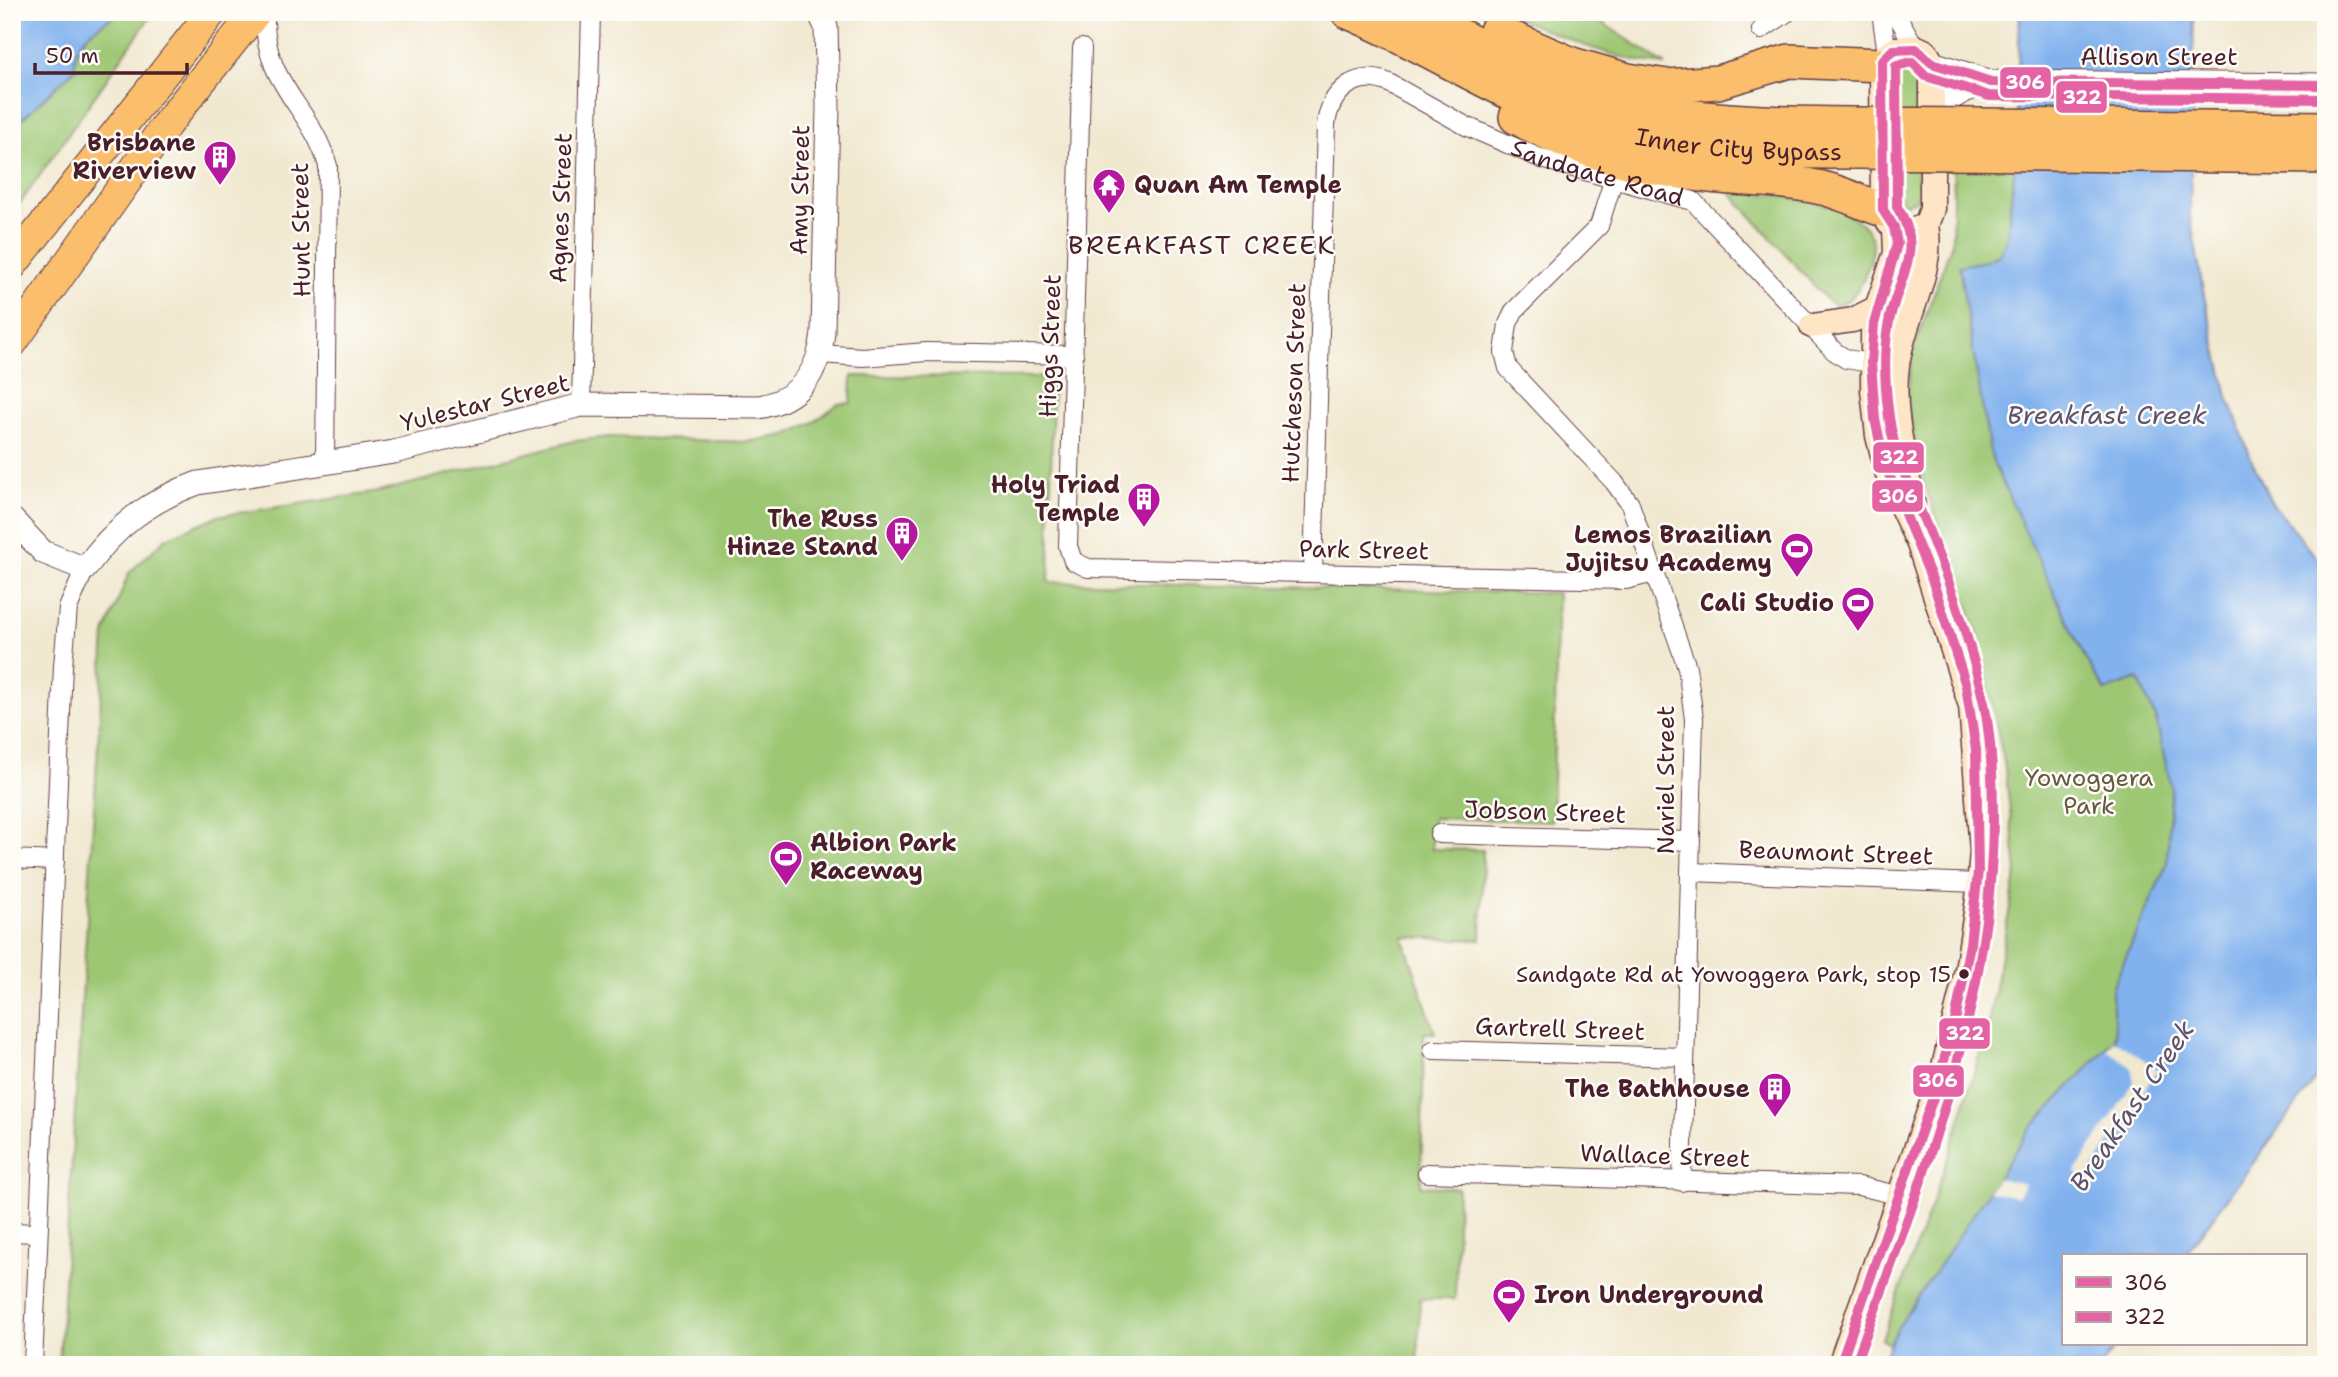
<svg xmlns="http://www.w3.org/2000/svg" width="2338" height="1377" font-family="'Shantell Sans',sans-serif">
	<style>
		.green { fill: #9dc773; stroke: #74734f; stroke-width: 2 }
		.water { fill: #82b2ee; stroke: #66688c; stroke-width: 2 }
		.pier { fill: #f1e8d0 }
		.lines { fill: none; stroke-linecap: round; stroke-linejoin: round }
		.minor-casing { stroke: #633d44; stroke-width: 20 }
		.tertiary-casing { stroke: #633d44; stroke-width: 25 }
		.secondary-casing { stroke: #633d44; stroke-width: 27 }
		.trunk-casing { stroke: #633d44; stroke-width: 32 }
		.motorway-casing { stroke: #633d44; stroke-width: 36 }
		.minor { stroke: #fff; stroke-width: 18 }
		.tertiary { stroke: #fff; stroke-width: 23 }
		.secondary { stroke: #fde5c5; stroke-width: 24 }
		.trunk { stroke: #fabe6d; stroke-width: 30 }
		.motorway { stroke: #fabe6d; stroke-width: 33 }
		.motorway-bridge-casing { stroke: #633d44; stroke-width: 36; stroke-linecap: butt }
		.motorway-bridge { stroke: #fabe6d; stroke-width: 33 }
		.bus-1-casing { stroke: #fdfcf7; stroke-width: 16 }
		.bus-2-casing { stroke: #fdfcf7; stroke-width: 16 }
		.bus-1 { stroke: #e463a4; stroke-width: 10 }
		.bus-2 { stroke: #e463a4; stroke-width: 10 }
		.bus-dot { fill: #4a1f2b; stroke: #fdfcf7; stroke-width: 2.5 }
		.labels { text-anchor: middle; stroke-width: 5; stroke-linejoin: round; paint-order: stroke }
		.bus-label { font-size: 22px; fill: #4a1f2b; stroke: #fdfcf7; text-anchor: end }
		.street-label { font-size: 24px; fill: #4a1f2b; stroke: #fdfcf7 }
		.poi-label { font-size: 24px; font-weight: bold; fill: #4a1f2b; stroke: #fdfcf7; text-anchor: end }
		.park-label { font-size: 24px; fill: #675a44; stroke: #fdfcf7 }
		.neighbourhood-label { font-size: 26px; letter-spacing: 2px; fill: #4a1f2b; stroke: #fdfcf7 }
		.water-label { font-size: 26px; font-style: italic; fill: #5e526f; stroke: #fdfcf7 }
		.line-badge { stroke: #fdfcf7; stroke-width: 2.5 }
		.badge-label { font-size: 19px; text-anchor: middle; font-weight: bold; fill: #fff }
	</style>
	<rect width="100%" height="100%" fill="#fdfcf7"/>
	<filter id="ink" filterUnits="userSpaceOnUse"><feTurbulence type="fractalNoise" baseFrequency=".0143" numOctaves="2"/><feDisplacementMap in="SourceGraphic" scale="14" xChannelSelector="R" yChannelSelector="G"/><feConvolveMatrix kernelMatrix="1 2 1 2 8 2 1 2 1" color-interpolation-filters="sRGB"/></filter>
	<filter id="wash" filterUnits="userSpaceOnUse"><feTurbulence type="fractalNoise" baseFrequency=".00686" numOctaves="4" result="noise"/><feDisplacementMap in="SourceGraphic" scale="28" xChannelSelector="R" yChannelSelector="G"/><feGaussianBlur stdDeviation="1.57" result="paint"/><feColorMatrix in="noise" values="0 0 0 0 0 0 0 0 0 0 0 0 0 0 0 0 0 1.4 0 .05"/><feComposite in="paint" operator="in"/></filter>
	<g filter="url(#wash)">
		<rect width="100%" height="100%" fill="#f1e8d0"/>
		<path class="green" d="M 122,12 L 160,12 L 148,20 L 12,215 L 12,128 L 75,69 C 71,39 99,25 122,12 Z
			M 1503,12 L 1586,12 L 1666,65 C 1609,60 1556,34 1503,12 Z
			M 1905,61 L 1915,65 L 1918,72 L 1918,192 L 1916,200 L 1906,204 L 1900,200 L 1897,192 L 1896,73 L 1899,65 Z
			M 1954,162 L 2015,163 L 2007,238 L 1999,255 L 1986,261 L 1960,266 L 2104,691 L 2138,679 L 2156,719 L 2171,787 L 2167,864 L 2113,986 C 2109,1006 2118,1017 2114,1040 L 2030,1129 L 1889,1344 L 1882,1339 L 1950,1153 L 1987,1030 L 2017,871 L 2005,768 L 1978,634 L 1923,480 L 1907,402 L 1912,353 L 1952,243 Z
			M 1728,190 C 1763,194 1860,198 1872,240 C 1875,250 1870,262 1866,272 C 1861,287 1852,302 1835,306 L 1827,300 Z
			M 852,376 L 1053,377 L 1049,582 L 1558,593 L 1552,821 L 1433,818 L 1432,849 L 1483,850 L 1481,940 L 1403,937 L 1435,1033 L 1424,1033 L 1421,1186 L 1458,1188 L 1455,1299 L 1420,1299 L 1418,1365 L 59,1365 L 105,634 L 129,573 L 166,538 L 218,516 L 379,492 L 574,441 L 609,437 L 746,442 L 786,435 L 814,422 L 838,404 L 851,403 Z"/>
		<path class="water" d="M 12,12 L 122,12 C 99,25 71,39 75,69 L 12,128 Z
			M 2020,12 L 2194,12 L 2190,215 L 2204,296 L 2228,396 L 2250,456 L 2271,502 L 2317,558 L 2326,582 L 2326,1065 L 2184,1256 L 2063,1256 L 2063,1344 L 2118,1344 L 2102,1365 L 1880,1365 L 1897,1329 L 2030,1129 L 2114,1040 C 2118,1017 2109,1006 2113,986 L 2167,864 L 2171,787 L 2156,719 L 2138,679 L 2105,691 L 2085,658 L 1994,465 L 1989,447 L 1959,266 L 1986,261 L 1999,255 L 2007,238 L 2015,163 Z"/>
		<path class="pier" d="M 2114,1040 L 2158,1069 L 2086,1179 L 2075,1172 L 2134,1082 L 2131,1066 L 2107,1050 Z
			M 1997,1178 L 2025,1184 L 2017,1197 L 1989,1191 Z"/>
	</g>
	<g filter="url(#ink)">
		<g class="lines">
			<defs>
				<g id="minor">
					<path d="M 265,12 C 262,85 311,105 328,166 L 325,463"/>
					<path d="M 1881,12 L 1887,54"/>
					<path d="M 1895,12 L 1915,47"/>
					<path d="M 1761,30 L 1788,12"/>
					<path d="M 1082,48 L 1068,546 L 1073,561 L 1088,568 L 1626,580 L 1654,573"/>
					<path d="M 1613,181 L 1599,226 L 1514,311 L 1508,324 L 1504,352 L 1508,368 L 1614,482 L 1630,504 L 1687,667 L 1694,719 L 1682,1182"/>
					<path d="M 821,354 L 862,357 L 927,352 L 1074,355"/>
					<path d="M 581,405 L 591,12"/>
					<path id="s1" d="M 1313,573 L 1326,125 C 1330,92 1355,69 1389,83 L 1466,126 L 1542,159 L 1693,201 L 1834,351 L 1846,359 L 1883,365"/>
					<path d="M 1439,834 L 1690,841"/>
					<path d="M 12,859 L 55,861"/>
					<path d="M 1690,872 L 1979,883"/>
					<path d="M 1433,1050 L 1685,1057"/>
					<path d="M 1427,1173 L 1859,1186 L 1901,1196"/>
					<path d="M 12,1232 L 37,1233"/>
					<path d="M 33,1365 L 63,666 L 68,608 L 85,569"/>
				</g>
				<path id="tertiary" d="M 1932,63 L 1991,82 L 2326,85
					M 1932,109 L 1966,90 L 1991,82
					M 12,519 L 43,552 L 85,569 C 114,527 150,500 198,483 L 394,452 L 581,405 L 759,407 C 800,400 819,372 823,332 L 828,107 L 826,27 L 819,12"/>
				<path id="secondary" d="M 1915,47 L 1926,52 L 1932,63 L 1932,209 L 1926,225 L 1904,232 L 1889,223 L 1883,210 L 1882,65 L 1885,56 L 1896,49 Z
					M 1812,326 L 1853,320 L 1877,308
					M 1915,519 C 1908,467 1890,419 1897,365 C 1903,318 1935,272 1926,225
					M 1840,1365 L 1942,1075 L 1967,970 L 1978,899 L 1982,851 L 1971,706 L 1919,544 L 1890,482 L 1878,436 L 1873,390 L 1873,332 L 1877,308 L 1896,253 L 1895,229"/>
				<path id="trunk" d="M 12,265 L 212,12
					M 12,343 L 166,125 L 256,12"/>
				<g id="motorway">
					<path id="s2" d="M 1348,12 C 1409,37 1465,73 1525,100 C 1638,150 1733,152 1854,152"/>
					<path d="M 1413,12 C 1457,32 1498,58 1541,77 C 1642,122 1747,123 1854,124"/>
					<path d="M 1496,31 L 1572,64 L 1628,80 L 1667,86 L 1718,82 L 1789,61 L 1882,65"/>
					<path d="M 1516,117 C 1575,150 1643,169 1710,176 C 1746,180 1782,179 1817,187 C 1840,191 1861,203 1883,210"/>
				</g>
			</defs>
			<use href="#minor" class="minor-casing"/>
			<use href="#tertiary" class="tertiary-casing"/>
			<use href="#secondary" class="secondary-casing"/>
			<use href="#trunk" class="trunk-casing"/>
			<use href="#motorway" class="motorway-casing"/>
			<use href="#minor" class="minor"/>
			<use href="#tertiary" class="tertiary"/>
			<use href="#secondary" class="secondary"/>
			<use href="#trunk" class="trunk"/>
			<use href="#motorway" class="motorway"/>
			<defs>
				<path id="motorway-bridge" d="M 1854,124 L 2326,128
					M 1854,152 L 2326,157"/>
			</defs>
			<use href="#motorway-bridge" class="motorway-bridge-casing"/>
			<use href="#motorway-bridge" class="motorway-bridge"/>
			<defs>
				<path id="bus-1" d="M 1840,1365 L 1937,1086 L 1956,1016 L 1970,944 L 1978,871 L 1976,750 L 1966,686 L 1933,582 L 1885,465 L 1875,419 L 1871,362 L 1874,324 L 1897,244 L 1894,227 L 1883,210 L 1882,61 L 1893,50 L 1916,49 L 1932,63 L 1991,82 L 2326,85"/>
				<path id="bus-2" d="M 1855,1365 C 1918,1188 1991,1014 1993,823 C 1993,783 1992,742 1984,703 C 1972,648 1954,594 1933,542 C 1917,500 1895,462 1889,417 C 1885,387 1883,356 1888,327 C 1895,281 1927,251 1897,207 L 1896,66 L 1912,62 L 1926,76 L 1989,96 L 2326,99"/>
			</defs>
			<use href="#bus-1" class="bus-1-casing"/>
			<use href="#bus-2" class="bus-2-casing"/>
			<use href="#bus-1" class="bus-1"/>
			<use href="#bus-2" class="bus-2"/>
		</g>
	</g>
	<defs>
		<symbol id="building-pin" viewBox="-11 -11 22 30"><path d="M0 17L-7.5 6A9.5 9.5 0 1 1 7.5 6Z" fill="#b5179e" stroke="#fdfcf7"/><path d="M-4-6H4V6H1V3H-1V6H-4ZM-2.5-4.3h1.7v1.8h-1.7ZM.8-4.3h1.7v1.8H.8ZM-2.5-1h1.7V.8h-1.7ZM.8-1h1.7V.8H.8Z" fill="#fff"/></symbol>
		<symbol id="temple-pin" viewBox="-11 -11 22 30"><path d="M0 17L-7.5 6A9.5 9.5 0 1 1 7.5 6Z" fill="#b5179e" stroke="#fdfcf7"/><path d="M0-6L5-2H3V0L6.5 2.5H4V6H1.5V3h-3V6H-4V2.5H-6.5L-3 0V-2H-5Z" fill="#fff"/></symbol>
		<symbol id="stadium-pin" viewBox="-11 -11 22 30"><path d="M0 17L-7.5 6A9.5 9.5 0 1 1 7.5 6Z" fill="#b5179e" stroke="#fdfcf7"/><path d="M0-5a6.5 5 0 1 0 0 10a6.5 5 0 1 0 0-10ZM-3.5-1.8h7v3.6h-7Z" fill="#fff"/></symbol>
	</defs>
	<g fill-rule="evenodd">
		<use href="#building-pin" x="201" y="138" width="38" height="52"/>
		<use href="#temple-pin" x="1090" y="166" width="38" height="52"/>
		<use href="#building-pin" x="1125" y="480" width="38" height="52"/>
		<use href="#building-pin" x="883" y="514" width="38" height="52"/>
		<use href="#stadium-pin" x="1778" y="530" width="38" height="52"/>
		<use href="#stadium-pin" x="1839" y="584" width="38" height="52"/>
		<use href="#stadium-pin" x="767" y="838" width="38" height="52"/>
		<use href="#building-pin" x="1756" y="1070" width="38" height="52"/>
		<use href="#stadium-pin" x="1490" y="1276" width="38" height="52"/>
	</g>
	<circle class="bus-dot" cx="1964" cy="974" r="6"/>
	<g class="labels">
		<g class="bus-label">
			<text x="1951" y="982">Sandgate Rd at Yowoggera Park, stop 15</text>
		</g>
		<g class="street-label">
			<text x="2159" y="65">Allison Street</text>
			<text dy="8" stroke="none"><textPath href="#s2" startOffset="418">Inner City Bypass</textPath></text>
			<text dy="8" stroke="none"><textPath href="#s1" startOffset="766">Sandgate Road</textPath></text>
			<text transform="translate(800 190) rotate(-89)" y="8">Amy Street</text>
			<text transform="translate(561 208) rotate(-88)" y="8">Agnes Street</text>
			<text transform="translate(301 230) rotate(-91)" y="8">Hunt Street</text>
			<text transform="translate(1050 346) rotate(-88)" y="8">Higgs Street</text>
			<text transform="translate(1294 383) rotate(-88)" y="8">Hutcheson Street</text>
			<text transform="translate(485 403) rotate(-14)" y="8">Yulestar Street</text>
			<text transform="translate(1364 550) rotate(1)" y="8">Park Street</text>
			<text transform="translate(1666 780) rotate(-90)" y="8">Nariel Street</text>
			<text transform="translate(1545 812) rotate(2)" y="8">Jobson Street</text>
			<text transform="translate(1836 853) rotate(2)" y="8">Beaumont Street</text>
			<text transform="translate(1560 1029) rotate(2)" y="8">Gartrell Street</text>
			<text transform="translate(1665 1156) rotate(2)" y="8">Wallace Street</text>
		</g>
		<g class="poi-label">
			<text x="196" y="151">Brisbane<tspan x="196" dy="28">Riverview</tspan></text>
			<text x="1134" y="193" text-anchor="start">Quan Am Temple</text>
			<text x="1120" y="493">Holy Triad<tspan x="1120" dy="28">Temple</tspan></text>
			<text x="878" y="527">The Russ<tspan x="878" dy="28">Hinze Stand</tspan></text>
			<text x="1772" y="543">Lemos Brazilian<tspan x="1772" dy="28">Jujitsu Academy</tspan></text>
			<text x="1834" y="611">Cali Studio</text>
			<text x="810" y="851" text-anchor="start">Albion Park<tspan x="810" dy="28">Raceway</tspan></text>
			<text x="1750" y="1097">The Bathhouse</text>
			<text x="1534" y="1303" text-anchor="start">Iron Underground</text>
		</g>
		<g class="park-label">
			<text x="2089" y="786">Yowoggera<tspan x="2089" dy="28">Park</tspan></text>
		</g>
		<g class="neighbourhood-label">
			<text x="1202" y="254">BREAKFAST CREEK</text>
		</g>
		<g class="water-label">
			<text x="2107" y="424">Breakfast Creek</text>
			<text transform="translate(2132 1106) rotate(-56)" y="9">Breakfast Creek</text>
		</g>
	</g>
	<g class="line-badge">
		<rect x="1999" y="66" width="53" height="33" rx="7" fill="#e463a4"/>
		<rect x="2055" y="80" width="53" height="34" rx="7" fill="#e463a4"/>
		<rect x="1872" y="441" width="53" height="33" rx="7" fill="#e463a4"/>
		<rect x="1871" y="479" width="53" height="34" rx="7" fill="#e463a4"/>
		<rect x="1938" y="1017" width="53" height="33" rx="7" fill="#e463a4"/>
		<rect x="1912" y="1064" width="53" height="34" rx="7" fill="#e463a4"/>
	</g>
	<g class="badge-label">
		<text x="2025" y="89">306</text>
		<text x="2082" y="104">322</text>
		<text x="1899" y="464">322</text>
		<text x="1898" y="503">306</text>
		<text x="1965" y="1040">322</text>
		<text x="1938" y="1087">306</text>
	</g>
	<rect width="2338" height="1377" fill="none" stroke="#fdfcf7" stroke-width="42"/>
	<rect x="2062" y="1254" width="245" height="91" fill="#fdfcf7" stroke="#b5a4a5" stroke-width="2"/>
	<rect x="2076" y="1277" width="35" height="10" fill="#e463a4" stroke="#b5a4a5" stroke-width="2"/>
	<text x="2124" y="1290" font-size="21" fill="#4a1f2b">306</text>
	<rect x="2076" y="1312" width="35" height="10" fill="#e463a4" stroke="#b5a4a5" stroke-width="2"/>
	<text x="2124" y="1324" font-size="21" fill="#4a1f2b">322</text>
	<path d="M35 63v10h152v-10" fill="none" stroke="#4a1f2b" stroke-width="3.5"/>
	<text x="46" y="63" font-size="21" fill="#4a1f2b" stroke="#fdfcf7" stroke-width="5" paint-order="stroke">50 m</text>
</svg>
